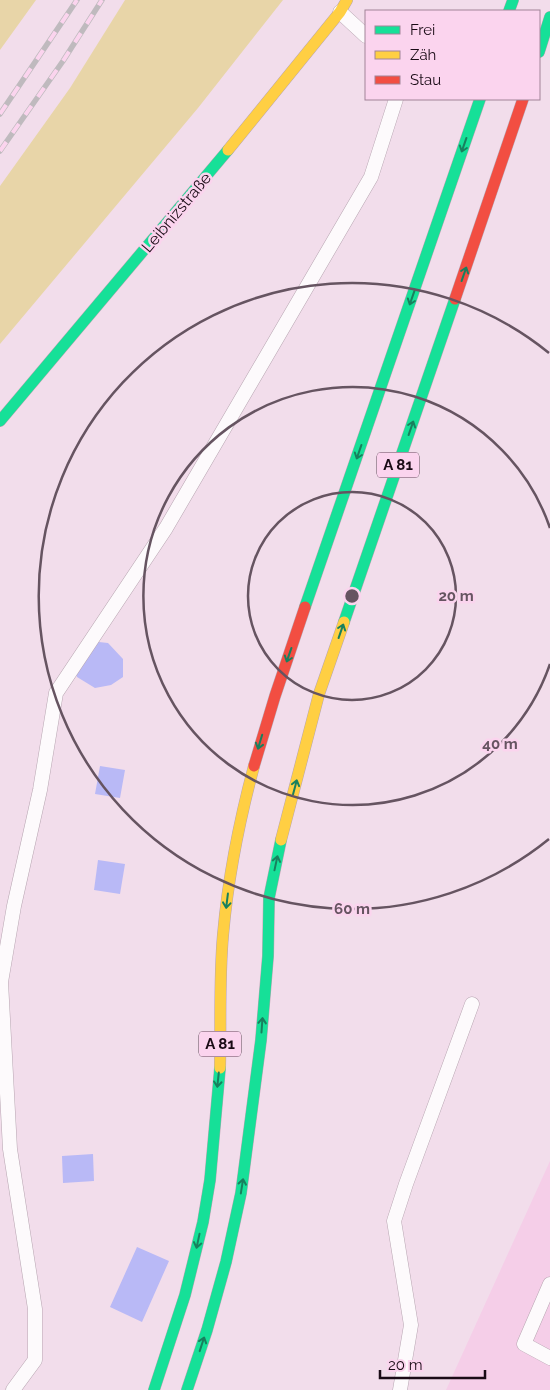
<svg xmlns="http://www.w3.org/2000/svg" width="550" height="1390" font-family="Raleway,sans-serif">
	<style>
		.built { fill: #f5cee8 }
		.green { fill: #e8d5a8 }
		.water { fill: #b9b9f6 }
		.lines { fill: none; stroke-linecap: round; stroke-linejoin: round }
		.lane-casing { stroke: #b7a5b1; stroke-width: 15 }
		.fast-casing { stroke: #b7a5b1; stroke-width: 12 }
		.slow-casing { stroke: #b7a5b1; stroke-width: 12 }
		.jam-casing { stroke: #b7a5b1; stroke-width: 12 }
		.lane { stroke: #fdfafc; stroke-width: 14 }
		.fast { stroke: #16e098; stroke-width: 11 }
		.slow { stroke: #ffcf43; stroke-width: 11 }
		.jam { stroke: #f24e42; stroke-width: 11 }
		.rail-casing { stroke: #bfbabe; stroke-width: 5.5 }
		.rail { stroke: #fbd4ee; stroke-width: 4; stroke-dasharray: 11; stroke-linecap: butt }
		.oneway { stroke: #18805e }
		.ring { fill: none; stroke: #665461; stroke-width: 2.5 }
		.labels { text-anchor: middle; stroke-width: 5; stroke-linejoin: round; paint-order: stroke }
		.shield { fill: #fbd4ee; stroke: #5e4757; stroke-width: 1 }
		.shield-label { font-size: 15px; font-weight: bold; fill: #1a0b16 }
		.street-label { font-size: 16px; fill: #1a0b16; stroke: #fbd4ee }
		.centre { fill: #665461; stroke: #fbd4ee; stroke-width: 2.5 }
		.ring-label { font-size: 15px; text-anchor: middle; font-weight: bold; fill: #665461; stroke: #fbd4ee; stroke-width: 5; stroke-linejoin: round; paint-order: stroke }
	</style>
	<rect width="100%" height="100%" fill="#f2ddeb"/>
	<path class="built" d="M 550,1161 L 550,1390 L 446,1390 L 461,1357 Z"/>
	<path class="green" d="M 0,0 L 36,0 L 0,50 Z
		M 125,0 L 283,0 L 198,108 L 0,344 L 0,186 L 70,88 Z"/>
	<path class="water" d="M 90,641 L 108,643 L 123,659 L 123,677 L 111,685 L 95,688 L 77,677 L 71,658 Z
		M 100,766 L 125,770 L 120,798 L 95,794 Z
		M 98,860 L 125,864 L 120,894 L 94,890 Z
		M 93,1154 L 94,1181 L 63,1183 L 62,1156 Z
		M 137,1247 L 169,1261 L 142,1322 L 110,1307 Z"/>
	<g class="lines">
		<defs>
			<path id="lane" d="M 340,12 L 366,36
				M 550,1284 L 524,1344 L 550,1358
				M 13,1390 L 35,1360 L 35,1309 L 10,1149 L 1,982 L 14,906 L 40,790 L 56,693 L 166,528 L 371,177 L 396,99
				M 400,1390 L 411,1325 L 394,1221 L 406,1184 L 472,1004"/>
			<path id="fast" d="M 509,11 L 513,0
				M 539,52 L 550,17
				M 0,421 L 228,150
				M 305,607 L 480,99
				M 344,622 L 455,299
				M 154,1390 L 185,1295 L 203,1222 L 210,1180 L 220,1068
				M 187,1390 L 207,1330 L 226,1262 L 241,1193 L 261,1040 L 268,956 L 269,898 L 281,840"/>
			<path id="slow" d="M 228,150 L 340,12 L 347,0
				M 281,840 L 319,694 L 344,622
				M 220,1068 C 221,1024 219,979 223,935 C 228,878 239,822 254,766"/>
			<path id="jam" d="M 455,299 L 523,99
				M 254,766 L 275,696 L 305,607"/>
		</defs>
		<use href="#lane" class="lane-casing"/>
		<use href="#fast" class="fast-casing"/>
		<use href="#slow" class="slow-casing"/>
		<use href="#jam" class="jam-casing"/>
		<use href="#lane" class="lane"/>
		<use href="#fast" class="fast"/>
		<use href="#slow" class="slow"/>
		<use href="#jam" class="jam"/>
		<defs>
			<path id="rail" d="M 0,114 L 77,0
				M 0,151 L 63,61 L 102,0"/>
		</defs>
		<use href="#rail" class="rail-casing"/>
		<use href="#rail" class="rail"/>
	</g>
	<defs><path id="oneway-shaft" d="M-6 0H5M1.5-3L5.5 0L1.5 3" fill="none" stroke-width="1.6" stroke-linecap="round" stroke-linejoin="round" transform="scale(1.25)"/></defs>
	<g class="oneway">
		<use href="#oneway-shaft" transform="translate(464 145) rotate(109)"/>
		<use href="#oneway-shaft" transform="translate(464 274) rotate(-71)"/>
		<use href="#oneway-shaft" transform="translate(412 298) rotate(109)"/>
		<use href="#oneway-shaft" transform="translate(411 428) rotate(-71)"/>
		<use href="#oneway-shaft" transform="translate(359 452) rotate(109)"/>
		<use href="#oneway-shaft" transform="translate(341 631) rotate(-71)"/>
		<use href="#oneway-shaft" transform="translate(289 655) rotate(109)"/>
		<use href="#oneway-shaft" transform="translate(260 742) rotate(107)"/>
		<use href="#oneway-shaft" transform="translate(295 787) rotate(-75)"/>
		<use href="#oneway-shaft" transform="translate(276 863) rotate(-78)"/>
		<use href="#oneway-shaft" transform="translate(227 901) rotate(97)"/>
		<use href="#oneway-shaft" transform="translate(262 1025) rotate(-86)"/>
		<use href="#oneway-shaft" transform="translate(218 1080) rotate(96)"/>
		<use href="#oneway-shaft" transform="translate(242 1186) rotate(-81)"/>
		<use href="#oneway-shaft" transform="translate(198 1241) rotate(102)"/>
		<use href="#oneway-shaft" transform="translate(202 1344) rotate(-72)"/>
	</g>
	<g class="ring">
		<circle cx="352" cy="596" r="104"/>
		<path d="M550 664A209 209 0 1 1 550 528"/>
		<path d="M549 839A313 313 0 1 1 549 353"/>
	</g>
	<g class="labels">
		<g class="shield">
			<rect x="377" y="452.5" width="42" height="25" rx="4"/>
			<rect x="199" y="1031.5" width="42" height="25" rx="4"/>
		</g>
		<g class="shield-label">
			<text x="398" y="470">A 81</text>
			<text x="220" y="1049">A 81</text>
		</g>
		<g class="street-label">
			<text transform="translate(176 212) rotate(-50)" y="6">Leibnizstraße</text>
		</g>
	</g>
	<circle cx="352" cy="596" r="8" class="centre"/>
	<g class="ring-label">
		<text x="456" y="601">20 m</text>
		<text x="500" y="749">40 m</text>
		<text x="352" y="914">60 m</text>
	</g>
	<rect x="365" y="10" width="175" height="90" fill="#fbd4ee" stroke="#a18498"/>
	<rect x="375" y="26" width="25" height="8" fill="#16e098" stroke="#a18498"/>
	<text x="410" y="35" font-size="15" fill="#1a0b16">Frei</text>
	<rect x="375" y="51" width="25" height="8" fill="#ffcf43" stroke="#a18498"/>
	<text x="410" y="60" font-size="15" fill="#1a0b16">Zäh</text>
	<rect x="375" y="76" width="25" height="8" fill="#f24e42" stroke="#a18498"/>
	<text x="410" y="85" font-size="15" fill="#1a0b16">Stau</text>
	<path d="M380 1370v8h105v-8" fill="none" stroke="#1a0b16" stroke-width="2.5"/>
	<text x="388" y="1370" font-size="15" fill="#1a0b16" stroke="#fbd4ee" stroke-width="4" paint-order="stroke">20 m</text>
</svg>
